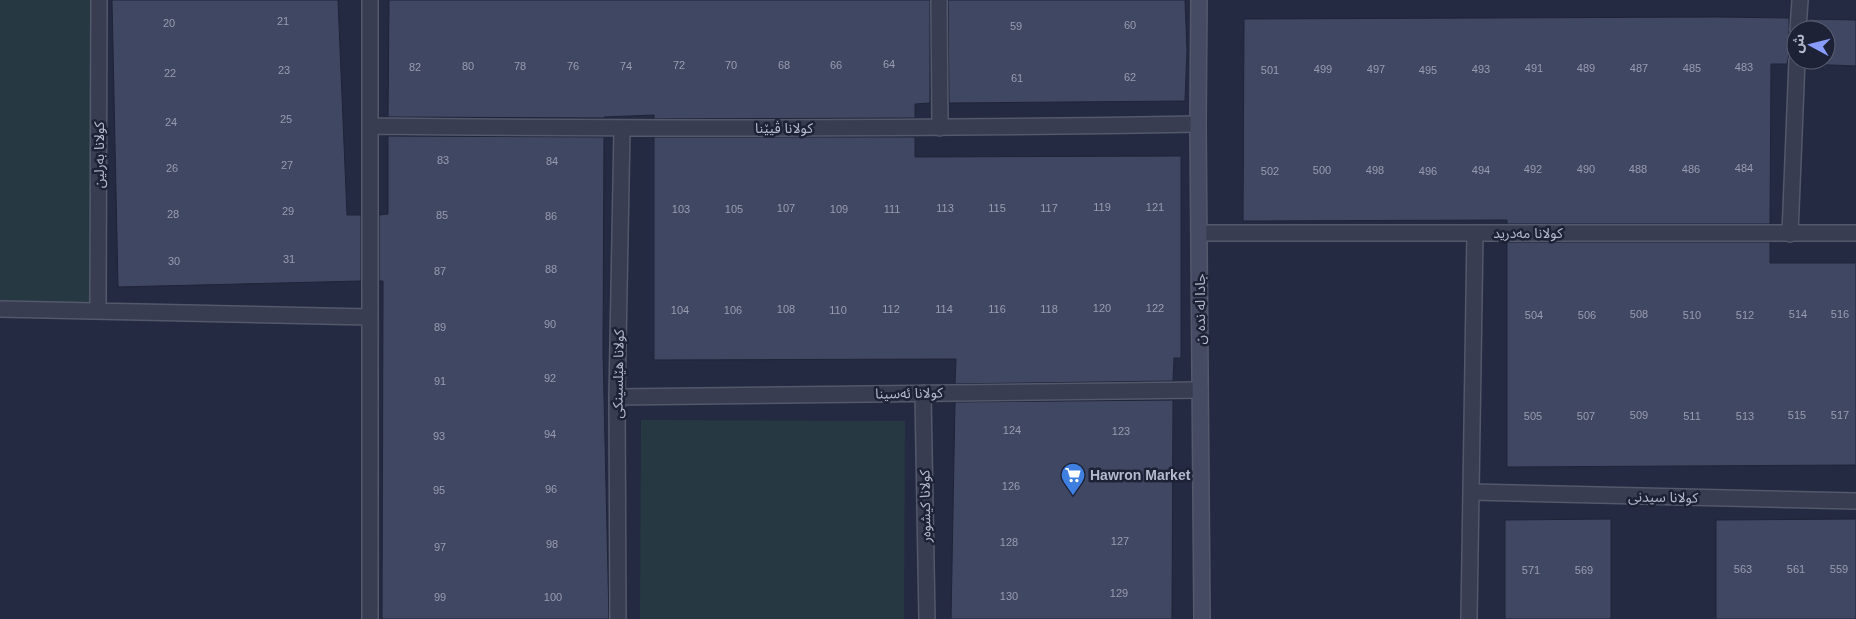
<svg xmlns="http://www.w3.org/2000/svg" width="1856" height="619" font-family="Helvetica,'Noto Sans Arabic',sans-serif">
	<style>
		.green { fill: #263942 }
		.building { fill: #404762; stroke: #1f2438 }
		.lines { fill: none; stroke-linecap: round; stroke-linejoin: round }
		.street-casing { stroke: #53586b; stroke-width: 18 }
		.secondary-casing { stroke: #53586b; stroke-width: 18 }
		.street { stroke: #383d51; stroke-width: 15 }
		.secondary { stroke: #464b64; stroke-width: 15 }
		.labels { text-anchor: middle; stroke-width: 5; stroke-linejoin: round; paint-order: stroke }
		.number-label { font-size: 11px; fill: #989cb1 }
		.street-label { font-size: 14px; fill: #b5b9cb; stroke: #1d2236 }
		.poi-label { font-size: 14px; font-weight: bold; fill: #b5b9cb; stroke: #1d2236; text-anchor: start }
	</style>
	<rect width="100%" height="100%" fill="#242a41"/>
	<path class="green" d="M 0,0 L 99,0 L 98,310 L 0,305 Z
		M 641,420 L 905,421 L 904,619 L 640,619 Z"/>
	<path class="building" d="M 112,0 L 338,0 L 347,215 L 361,215 L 361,281 L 118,287 Z
		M 389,0 L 930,0 L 930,103 L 915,104 L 915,118 L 654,119 L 654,115 L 604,117 L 604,118 L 388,117 Z
		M 948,0 L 1185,0 L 1187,50 L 1185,101 L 949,103 Z
		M 1718,17 L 1789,18 L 1789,34 L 1796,39 L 1796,51 L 1789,55 L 1787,64 L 1771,64 L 1770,224 L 1507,224 L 1507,220 L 1243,221 L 1244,19 Z
		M 1808,19 L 1856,20 L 1856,66 L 1806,64 L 1806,60 L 1826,60 L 1826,30 L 1807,30 Z
		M 388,136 L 604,137 L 603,352 L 609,619 L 382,619 L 383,281 L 379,281 L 379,215 L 388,214 Z
		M 654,137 L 915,137 L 915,157 L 1181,156 L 1181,358 L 1174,358 L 1173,381 L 955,384 L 956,359 L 654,360 Z
		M 1507,242 L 1770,242 L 1770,263 L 1856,263 L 1856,465 L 1507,467 Z
		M 1173,400 L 1172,619 L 951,619 L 955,402 Z
		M 1611,519 L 1611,619 L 1505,619 L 1505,520 Z
		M 1856,519 L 1856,619 L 1716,619 L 1716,520 Z"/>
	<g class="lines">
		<defs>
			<path id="street" d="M 370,0 L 370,619
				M 939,0 L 940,128
				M 1798,30 L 1800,0
				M 371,126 C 646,129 922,129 1198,124
				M 1200,233 L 1856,233
				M 1790,234 L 1797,60
				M 0,309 L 369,317
				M 98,310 L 99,0
				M 923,393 L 927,619
				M 617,397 L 1200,390
				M 1471,492 L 1856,501
				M 618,619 L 617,397 L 622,129
				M 1469,619 L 1475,233"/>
			<path id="secondary" d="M 1199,0 L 1198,124 L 1202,619"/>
		</defs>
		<use href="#street" class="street-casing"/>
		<use href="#secondary" class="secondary-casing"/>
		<use href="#street" class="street"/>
		<use href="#secondary" class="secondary"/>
	</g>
	<defs>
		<symbol id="supermarket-pin" viewBox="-11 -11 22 30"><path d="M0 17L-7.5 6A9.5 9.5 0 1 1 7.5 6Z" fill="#3f7fe0" stroke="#1d2236"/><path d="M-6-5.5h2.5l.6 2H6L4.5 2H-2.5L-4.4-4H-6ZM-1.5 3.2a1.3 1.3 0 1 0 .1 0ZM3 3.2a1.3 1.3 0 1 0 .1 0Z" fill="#fff"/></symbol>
	</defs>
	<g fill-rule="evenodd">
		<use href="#supermarket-pin" x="1059" y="461" width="28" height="38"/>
	</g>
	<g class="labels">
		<g class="number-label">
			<text x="283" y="25">21</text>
			<text x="169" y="27">20</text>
			<text x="1130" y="29">60</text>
			<text x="1016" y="30">59</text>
			<text x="889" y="68">64</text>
			<text x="679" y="69">72</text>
			<text x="731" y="69">70</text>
			<text x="784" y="69">68</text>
			<text x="836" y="69">66</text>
			<text x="468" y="70">80</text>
			<text x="520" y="70">78</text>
			<text x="573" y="70">76</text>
			<text x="626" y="70">74</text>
			<text x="415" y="71">82</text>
			<text x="1744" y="71">483</text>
			<text x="1534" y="72">491</text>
			<text x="1586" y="72">489</text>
			<text x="1639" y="72">487</text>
			<text x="1692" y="72">485</text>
			<text x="1323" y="73">499</text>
			<text x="1376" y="73">497</text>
			<text x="1481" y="73">493</text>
			<text x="284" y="74">23</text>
			<text x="1270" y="74">501</text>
			<text x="1428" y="74">495</text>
			<text x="170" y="77">22</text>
			<text x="1130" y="81">62</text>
			<text x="1017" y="82">61</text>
			<text x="286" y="123">25</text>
			<text x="171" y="126">24</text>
			<text x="443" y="164">83</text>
			<text x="552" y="165">84</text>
			<text x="287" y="169">27</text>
			<text x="172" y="172">26</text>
			<text x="1744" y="172">484</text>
			<text x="1533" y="173">492</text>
			<text x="1586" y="173">490</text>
			<text x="1638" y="173">488</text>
			<text x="1691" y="173">486</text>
			<text x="1322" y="174">500</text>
			<text x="1375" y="174">498</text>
			<text x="1481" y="174">494</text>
			<text x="1270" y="175">502</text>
			<text x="1428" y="175">496</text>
			<text x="1102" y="211">119</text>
			<text x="1155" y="211">121</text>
			<text x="786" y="212">107</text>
			<text x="945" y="212">113</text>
			<text x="997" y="212">115</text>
			<text x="1049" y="212">117</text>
			<text x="681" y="213">103</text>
			<text x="734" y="213">105</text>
			<text x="839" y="213">109</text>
			<text x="892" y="213">111</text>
			<text x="288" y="215">29</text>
			<text x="173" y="218">28</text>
			<text x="442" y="219">85</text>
			<text x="551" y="220">86</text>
			<text x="289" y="263">31</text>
			<text x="174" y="265">30</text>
			<text x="551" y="273">88</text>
			<text x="440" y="275">87</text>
			<text x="1102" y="312">120</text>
			<text x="1155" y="312">122</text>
			<text x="786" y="313">108</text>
			<text x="891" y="313">112</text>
			<text x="944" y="313">114</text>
			<text x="997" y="313">116</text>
			<text x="1049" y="313">118</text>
			<text x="680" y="314">104</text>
			<text x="733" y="314">106</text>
			<text x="838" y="314">110</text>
			<text x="1639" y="318">508</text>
			<text x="1798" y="318">514</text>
			<text x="1840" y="318">516</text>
			<text x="1534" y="319">504</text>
			<text x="1587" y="319">506</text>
			<text x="1692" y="319">510</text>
			<text x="1745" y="319">512</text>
			<text x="550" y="328">90</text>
			<text x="440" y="331">89</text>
			<text x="550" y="382">92</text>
			<text x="440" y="385">91</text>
			<text x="1639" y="419">509</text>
			<text x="1797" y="419">515</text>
			<text x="1840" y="419">517</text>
			<text x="1533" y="420">505</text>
			<text x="1586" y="420">507</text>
			<text x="1692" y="420">511</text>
			<text x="1745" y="420">513</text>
			<text x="1012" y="434">124</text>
			<text x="1121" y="435">123</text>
			<text x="550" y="438">94</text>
			<text x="439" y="440">93</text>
			<text x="1011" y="490">126</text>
			<text x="551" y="493">96</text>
			<text x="439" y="494">95</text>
			<text x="1120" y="545">127</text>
			<text x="1009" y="546">128</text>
			<text x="552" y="548">98</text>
			<text x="440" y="551">97</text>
			<text x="1743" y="573">563</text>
			<text x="1796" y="573">561</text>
			<text x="1839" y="573">559</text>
			<text x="1531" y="574">571</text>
			<text x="1584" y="574">569</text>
			<text x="1119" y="597">129</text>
			<text x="1009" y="600">130</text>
			<text x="440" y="601">99</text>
			<text x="553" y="601">100</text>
		</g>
		<g class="street-label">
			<text x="784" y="133">كولانا ڤیێنا</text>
			<text transform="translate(99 155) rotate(-90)" y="5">كولانا بەرلین</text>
			<text x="1528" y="238">كولانا مه‌درید</text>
			<text transform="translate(1200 309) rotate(-90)" y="5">جادا له نده ن</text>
			<text transform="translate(618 374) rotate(-89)" y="5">كولانا ھێلسینکی</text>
			<text transform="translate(909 393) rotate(-1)" y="5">كولانا ئەسینا</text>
			<text transform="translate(1663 497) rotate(1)" y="5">كولانا سيدنى</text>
			<text transform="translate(925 506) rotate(-91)" y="5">كولانا كیشوه‌ر</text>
		</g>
		<g class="poi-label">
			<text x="1090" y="480">Hawron Market</text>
		</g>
	</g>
	<g transform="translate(1811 45) rotate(277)"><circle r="24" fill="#1d2236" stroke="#5a5e72"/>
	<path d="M0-4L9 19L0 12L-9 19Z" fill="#899bfd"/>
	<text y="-8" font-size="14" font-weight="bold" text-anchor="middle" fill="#b5b9cb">ش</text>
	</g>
</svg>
